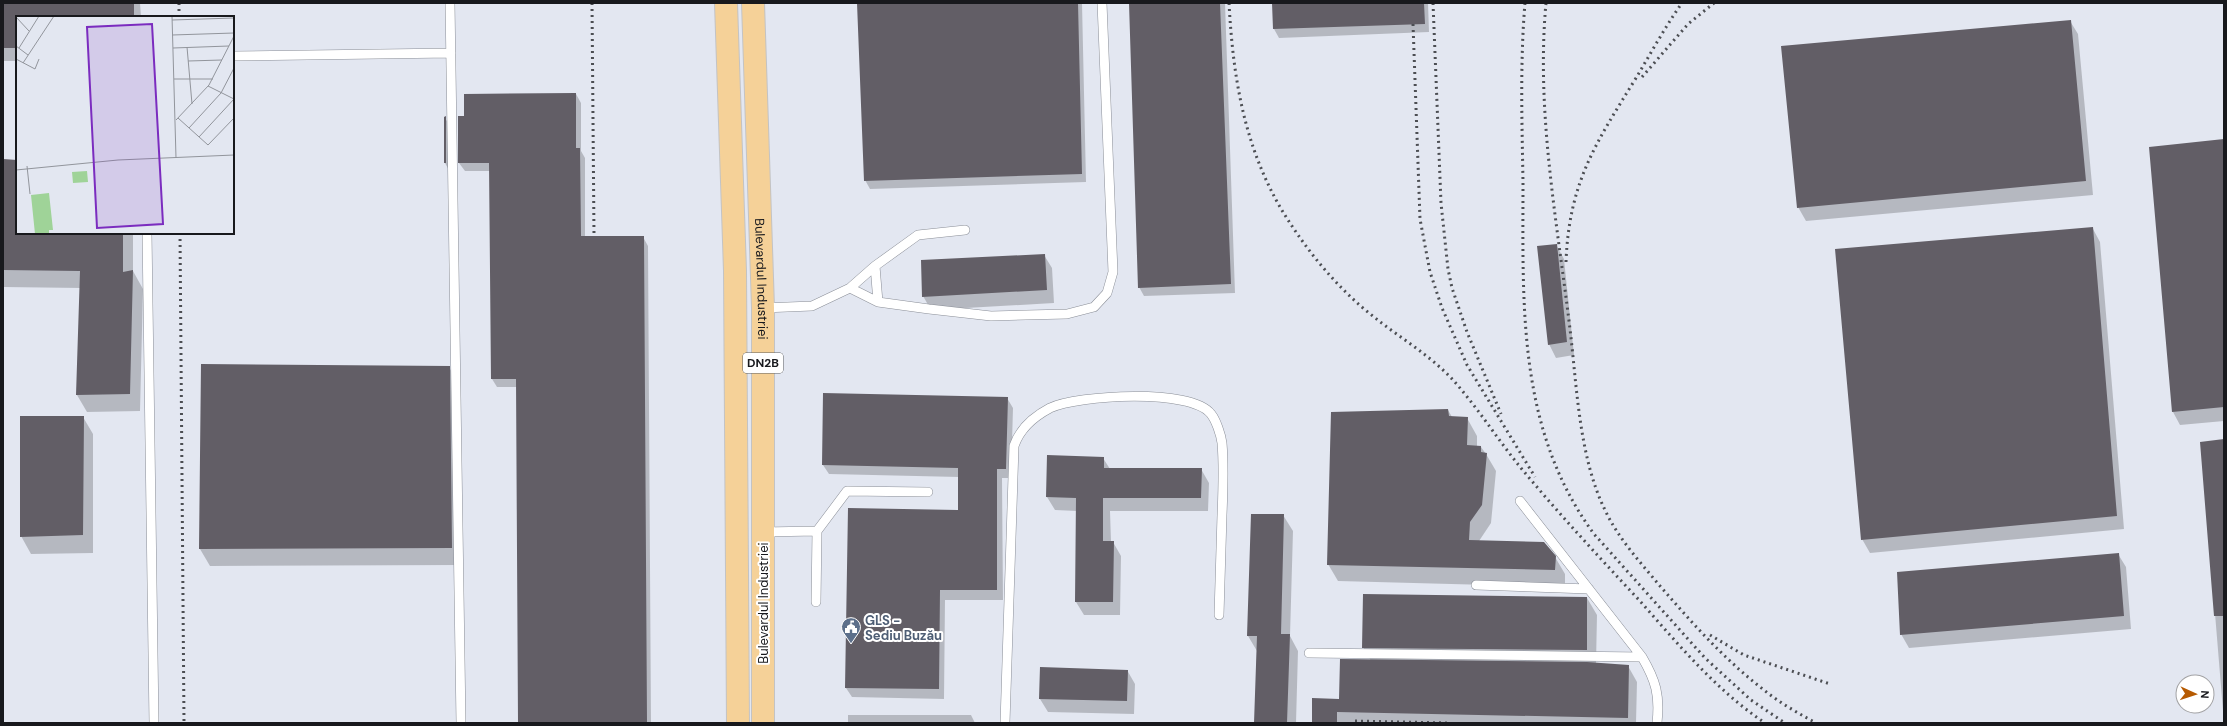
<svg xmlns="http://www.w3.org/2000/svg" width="2227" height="726" font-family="'DM Sans',sans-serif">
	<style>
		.shadow { fill: #0003 }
		.building { fill: #625e66 }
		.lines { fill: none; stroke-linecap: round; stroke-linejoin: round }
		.service-casing { stroke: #8a8e97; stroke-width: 10 }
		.primary-casing { stroke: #c3c3c4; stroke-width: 24 }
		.service { stroke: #fff; stroke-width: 9 }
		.primary { stroke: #f5d198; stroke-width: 22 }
		.rail { stroke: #4c4e53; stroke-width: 3; stroke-dasharray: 2 4; stroke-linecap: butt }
		.labels { text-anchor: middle; stroke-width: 4; stroke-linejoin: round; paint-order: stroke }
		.shield { fill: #fff; stroke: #5d5e61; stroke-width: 1 }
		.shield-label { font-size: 12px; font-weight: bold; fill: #18191d }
		.street-label { font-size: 13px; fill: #18191d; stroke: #fff }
		.service-label { font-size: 13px; font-weight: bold; fill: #4e5e75; stroke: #fff; text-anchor: start }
		.inset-road { fill: none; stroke: #92959c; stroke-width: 1 }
		.view { fill: #7b2cbf; fill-opacity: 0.15; stroke: #7b2cbf; stroke-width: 2 }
		.inset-edge { fill: none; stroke: #18191d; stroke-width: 2 }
	</style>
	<rect width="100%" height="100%" fill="#e3e7f1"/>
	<path class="shadow" d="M 3,3 L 140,3 L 141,17 L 17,17 L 17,61 L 3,61 Z
		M 858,3 L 1082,3 L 1086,182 L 870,189 L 865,180 Z
		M 1130,3 L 1225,3 L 1235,293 L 1144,296 L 1139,287 Z
		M 1273,3 L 1428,3 L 1429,32 L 1279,38 L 1274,29 Z
		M 2070,21 L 2078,34 L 2093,195 L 1806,221 L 1798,207 Z
		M 576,94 L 581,103 L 581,151 L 585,158 L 585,237 L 643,237 L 648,246 L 651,723 L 519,723 L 518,387 L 497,387 L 492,379 L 490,171 L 465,171 L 459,163 Z
		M 445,118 L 450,126 L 450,172 L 445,163 Z
		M 2224,140 L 2224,421 L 2180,425 L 2173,412 Z
		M 3,160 L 17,161 L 17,233 L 133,233 L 133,271 L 143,289 L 140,411 L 87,412 L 77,395 L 81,288 L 3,287 Z
		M 2093,229 L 2100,242 L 2124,529 L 1870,553 L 1862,539 Z
		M 1556,245 L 1564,259 L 1574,355 L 1556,358 L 1549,344 Z
		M 1044,255 L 1052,268 L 1054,303 L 931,310 L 923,296 Z
		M 449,367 L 459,385 L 462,565 L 210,566 L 200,549 Z
		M 1007,398 L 1013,408 L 1011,478 L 1002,478 L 1003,600 L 945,600 L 944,699 L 852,697 L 846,688 L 959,511 L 959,477 L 829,474 L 823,465 Z
		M 1448,410 L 1452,417 L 1467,418 L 1477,436 L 1477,447 L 1481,447 L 1486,454 L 1496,471 L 1491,523 L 1479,541 L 1555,557 L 1565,574 L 1565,587 L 1338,581 L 1328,564 Z
		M 83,417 L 93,434 L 93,553 L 31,554 L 21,536 Z
		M 2224,440 L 2224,723 L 2201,443 Z
		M 1048,456 L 1103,458 L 1110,469 L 1201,469 L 1209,483 L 1208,511 L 1110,511 L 1111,542 L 1113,542 L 1121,556 L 1120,615 L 1084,615 L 1076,602 L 1077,511 L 1055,510 L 1047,497 Z
		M 1283,515 L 1293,531 L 1290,636 L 1298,651 L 1296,723 L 1255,723 L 1257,651 L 1248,636 Z
		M 2118,554 L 2126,567 L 2131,629 L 1909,648 L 1901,634 Z
		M 1587,598 L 1597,615 L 1596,664 L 1628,666 L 1637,682 L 1636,723 L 1313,723 L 1340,700 L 1371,661 L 1363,647 Z
		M 1127,670 L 1135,684 L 1134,714 L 1048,712 L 1040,699 Z
		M 848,715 L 971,715 L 975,723 L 848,723 Z"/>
	<path class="building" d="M 3,3 L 134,3 L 134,17 L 17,17 L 17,48 L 3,48 Z
		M 857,3 L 1078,3 L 1082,174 L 864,181 Z
		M 1129,3 L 1220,3 L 1231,284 L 1138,288 Z
		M 1272,3 L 1424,3 L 1425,24 L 1273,29 Z
		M 2071,20 L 2086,181 L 1797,208 L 1781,46 Z
		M 576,93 L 576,148 L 580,148 L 581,236 L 644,236 L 647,723 L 518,723 L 516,379 L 491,379 L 489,163 L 458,163 L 458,116 L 464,116 L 464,94 Z
		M 446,116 L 446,163 L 444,163 L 444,117 Z
		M 2224,139 L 2224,407 L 2172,412 L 2149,147 Z
		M 3,159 L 17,160 L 17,233 L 123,233 L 123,272 L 133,270 L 130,394 L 76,395 L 80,271 L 3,270 Z
		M 2093,227 L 2117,516 L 1861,540 L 1835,249 Z
		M 1557,244 L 1567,342 L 1548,345 L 1537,246 Z
		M 1045,254 L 1047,290 L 922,297 L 921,260 Z
		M 201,364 L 450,366 L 452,548 L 199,549 Z
		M 823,393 L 1008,397 L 1006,469 L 997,469 L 997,590 L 940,590 L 939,689 L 845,688 L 848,508 L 958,510 L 958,468 L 822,465 Z
		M 1448,409 L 1449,416 L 1468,417 L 1467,445 L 1481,446 L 1481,452 L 1487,453 L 1482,505 L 1470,522 L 1469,540 L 1544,542 L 1556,556 L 1555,570 L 1327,565 L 1331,412 Z
		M 20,416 L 84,416 L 83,535 L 20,537 Z
		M 2224,439 L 2224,616 L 2214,616 L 2200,442 Z
		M 1047,455 L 1104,457 L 1104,468 L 1202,468 L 1201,498 L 1103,498 L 1103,541 L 1114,541 L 1113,602 L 1075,602 L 1076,498 L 1046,497 Z
		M 1251,514 L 1284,514 L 1281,634 L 1290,634 L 1287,723 L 1254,723 L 1257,636 L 1247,636 Z
		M 2119,553 L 2124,616 L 1900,635 L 1897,572 Z
		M 1363,594 L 1587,597 L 1587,650 L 1362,648 Z
		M 1340,659 L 1587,662 L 1629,665 L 1628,718 L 1337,712 L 1337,723 L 1312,723 L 1312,698 L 1339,699 Z
		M 1040,667 L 1128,670 L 1127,701 L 1039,699 Z"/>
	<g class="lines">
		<defs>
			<path id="service" d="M 450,3 L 461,723
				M 233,56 L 451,53
				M 147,233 L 154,723
				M 875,266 L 878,302
				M 850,288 L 878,302 L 929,309 L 991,316 L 1067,314 L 1094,307 L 1107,293 L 1113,272 L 1102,3
				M 763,308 L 812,306 L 850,288 L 875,266 L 918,235 L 965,230
				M 1520,501 L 1642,657 C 1656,681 1660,695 1657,723
				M 763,532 L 817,531 L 847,491 L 928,492
				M 1476,585 L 1589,589
				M 816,602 L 817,531
				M 1309,653 L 1642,657
				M 1005,723 L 1014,446 C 1020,428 1033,417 1050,408 C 1078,395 1191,388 1211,414 C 1216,420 1221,435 1222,443 C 1224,466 1223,492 1222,515 C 1221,549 1220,582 1219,615"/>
			<g id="primary">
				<path d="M 726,3 L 735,271 L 738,723"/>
				<path id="s1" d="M 753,3 L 763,308 L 763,723"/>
			</g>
		</defs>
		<use href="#service" class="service-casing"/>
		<use href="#primary" class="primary-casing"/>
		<use href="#service" class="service"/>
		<use href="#primary" class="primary"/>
		<path class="rail" d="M 179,3 L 179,17
			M 592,3 L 594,236
			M 1229,3 C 1233,77 1244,147 1283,212 C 1307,251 1337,288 1374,317 C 1400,338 1430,355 1453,380 C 1478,408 1498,440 1521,468 C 1559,514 1599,557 1639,600 C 1678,644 1716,690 1765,723
			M 1433,3 L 1441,203 L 1448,269 L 1452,288 L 1467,332 L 1501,414
			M 1525,3 C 1520,62 1522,122 1523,182 C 1523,306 1517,429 1594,534 L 1705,658 L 1751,700 L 1785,723
			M 1546,3 C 1536,112 1557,221 1570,329 C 1577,387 1579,457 1605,510 C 1618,538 1640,562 1660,586 C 1692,623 1725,660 1764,690 C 1780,703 1798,713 1816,723
			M 1413,24 L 1420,219 L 1430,272 L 1442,308 L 1467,365 L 1535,477
			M 1642,77 L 1688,24 L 1714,3
			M 180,233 L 184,723
			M 1566,262 C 1569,182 1596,143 1636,78 C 1651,53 1665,27 1682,3
			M 1710,635 L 1744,655 L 1830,684
			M 1355,721 L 1449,723"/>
	</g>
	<defs>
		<symbol id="civic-pin" viewBox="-11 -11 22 30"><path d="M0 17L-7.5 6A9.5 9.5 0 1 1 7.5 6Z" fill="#5c6f8a" stroke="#fff"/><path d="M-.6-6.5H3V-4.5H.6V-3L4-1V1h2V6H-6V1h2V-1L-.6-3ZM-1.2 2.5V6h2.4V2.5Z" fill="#fff"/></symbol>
	</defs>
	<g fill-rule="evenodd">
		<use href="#civic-pin" x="840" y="616" width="22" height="30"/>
	</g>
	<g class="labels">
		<rect class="shield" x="743" y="353" width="40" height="20" rx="3"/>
		<g class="shield-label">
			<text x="763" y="367">DN2B</text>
		</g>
		<g class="street-label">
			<text dy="5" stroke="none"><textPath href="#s1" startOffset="276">Bulevardul Industriei</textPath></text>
			<text transform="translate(763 603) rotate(-90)" y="5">Bulevardul Industriei</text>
		</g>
		<g class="service-label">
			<text x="865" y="625">GLS -<tspan x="865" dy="15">Sediu Buzău</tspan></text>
		</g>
	</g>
	<g transform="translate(16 16)">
		<rect width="218" height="218" fill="#e3e7f1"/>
		<path d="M 71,155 L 72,166 L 57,167 L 56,156 ZM 33,177 L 37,214 L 33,214 L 33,218 L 19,218 L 15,179 Z" fill="#9fd398"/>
		<path class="inset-road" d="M 156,0 L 160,142M 0,1 L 13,15M 156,4 L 218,2M 156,19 L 218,17M 0,30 L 12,39M 171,31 L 176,88M 3,32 L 23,0M 157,32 L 213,30M 0,43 L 19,53 L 23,43M 172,45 L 206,44M 7,47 L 38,0M 158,63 L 197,63M 192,70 L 218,83M 162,102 L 192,129 L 218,102M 160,104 L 193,69 L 218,20M 173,112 L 205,77 L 218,52M 183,121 L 218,83M 11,150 L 14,178M 0,154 L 102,144 L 218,139"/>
		<path class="view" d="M 136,8 L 147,208 L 81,212 L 71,11 Z"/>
		<rect width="218" height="218" class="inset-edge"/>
	</g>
	<rect width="2227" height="726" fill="none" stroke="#18191d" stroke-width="8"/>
	<g transform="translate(2195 694) rotate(93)"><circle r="19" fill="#ffffff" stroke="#a3a3a5"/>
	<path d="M0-3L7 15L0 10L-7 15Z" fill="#b65a01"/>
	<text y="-6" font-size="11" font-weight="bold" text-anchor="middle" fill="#18191d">N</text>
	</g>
</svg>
